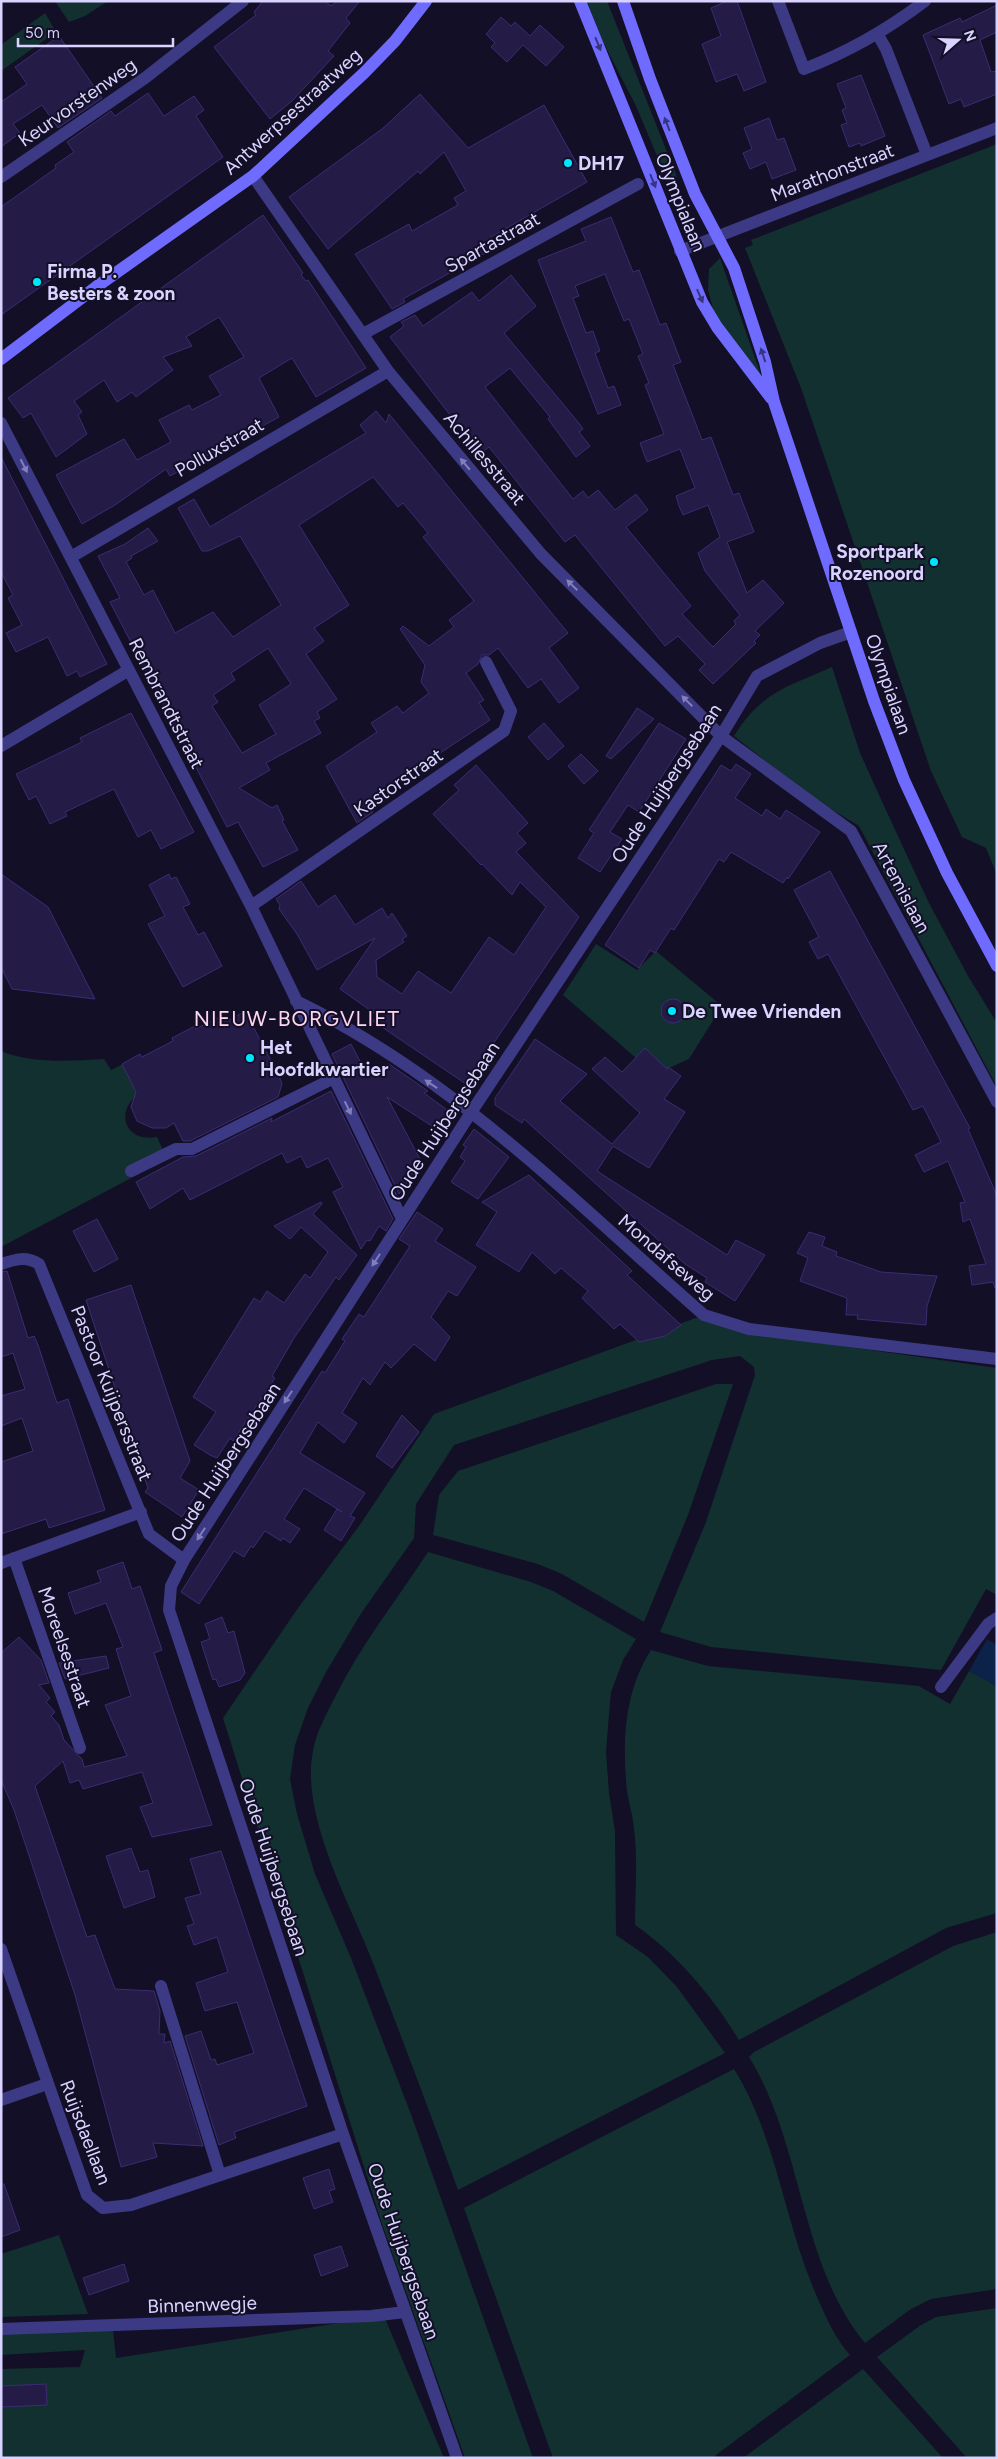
<svg xmlns="http://www.w3.org/2000/svg" width="998" height="2459" font-family="Figtree,sans-serif">
	<style>
		.green { fill: #12302f }
		.water { fill: #0c2248 }
		.building { fill: #241b47; stroke: #3b2d73; fill-rule: evenodd }
		.lines { fill: none; stroke-linecap: round; stroke-linejoin: round }
		.street { stroke: #3d3a85; stroke-width: 12 }
		.secondary { stroke: #6f6bff; stroke-width: 12 }
		.oneway { fill: #38347d }
		.oneway2 { fill: #837fbc }
		.poi-dot { fill: #00e5ff; stroke: #130f26; stroke-width: 2 }
		.labels { text-anchor: middle; stroke-width: 4; stroke-linejoin: round; paint-order: stroke }
		.street-label { font-size: 19px; fill: #d9d4ff; stroke: #130f26 }
		.poi-label { font-size: 19px; font-weight: bold; fill: #d9d4ff; stroke: #130f26; text-anchor: start }
		.quarter-label { font-size: 21px; letter-spacing: 1px; fill: #ffd6f0; stroke: #130f26 }
	</style>
	<rect width="100%" height="100%" fill="#130f26"/>
	<path class="green" d="M 55,1 L 108,1 L 85,16 L 69,22 Z
		M 587,1 L 607,1 L 677,177 L 671,179 L 667,169 L 663,170 L 636,106 L 603,42 Z
		M 45,13 L 56,32 L 1,71 L 1,45 Z
		M 997,144 L 997,875 L 986,848 L 962,837 L 931,771 L 801,388 L 745,248 L 753,245 L 751,240 Z
		M 720,258 L 762,378 L 715,316 L 708,290 L 709,269 Z
		M 832,667 L 860,753 L 885,808 L 929,903 L 968,976 L 997,1023 L 997,1087 L 859,826 L 811,797 L 734,736 C 761,692 787,687 832,667 Z
		M 596,944 L 637,970 L 656,951 L 722,1006 L 689,1059 L 667,1069 L 651,1071 L 563,995 Z
		M 1,1051 C 33,1064 70,1061 104,1059 L 111,1070 L 123,1064 L 137,1095 C 114,1114 127,1143 157,1137 L 167,1159 L 1,1247 Z
		M 704,1315 L 835,1345 L 997,1368 L 997,1595 L 986,1589 L 941,1670 L 711,1647 L 660,1632 L 706,1522 L 755,1375 L 754,1367 L 740,1356 L 712,1360 L 454,1445 L 416,1504 L 414,1538 L 360,1615 L 325,1674 L 308,1708 L 295,1745 L 290,1779 L 297,1814 L 315,1874 L 351,1958 L 412,2117 L 533,2458 L 465,2458 L 382,2224 L 223,1718 L 298,1608 L 359,1526 L 434,1414 Z
		M 716,1384 L 733,1384 L 688,1515 L 644,1622 L 562,1574 L 538,1564 L 433,1535 L 439,1495 L 458,1471 Z
		M 428,1552 L 531,1582 L 553,1591 L 636,1639 L 623,1660 L 611,1692 L 609,1714 L 606,1752 L 609,1793 L 615,1831 L 616,1935 L 648,1957 L 677,1987 L 725,2053 L 458,2190 C 431,2114 402,2039 373,1963 C 350,1903 300,1816 313,1751 C 316,1733 326,1715 334,1699 C 360,1646 396,1601 428,1552 Z
		M 651,1650 L 708,1666 L 919,1686 L 950,1704 L 969,1671 L 997,1686 L 997,1913 L 946,1928 L 739,2040 C 712,1996 677,1954 635,1925 C 635,1893 638,1861 634,1829 C 633,1816 629,1804 627,1791 C 622,1743 624,1692 651,1650 Z
		M 997,1932 L 997,2289 L 931,2299 L 911,2309 L 865,2343 C 800,2265 803,2144 749,2057 L 754,2052 L 953,1946 Z
		M 734,2069 C 776,2136 784,2220 815,2292 C 824,2313 834,2337 850,2355 L 712,2458 L 553,2458 L 464,2208 Z
		M 59,2235 L 88,2314 L 1,2317 L 1,2254 Z
		M 997,2308 L 997,2458 L 967,2458 L 877,2357 L 921,2325 L 936,2317 Z
		M 384,2316 L 444,2458 L 1,2458 L 1,2369 L 80,2367 L 85,2350 L 1,2355 L 1,2331 L 113,2330 L 116,2358 Z
		M 863,2369 L 943,2458 L 743,2458 Z"/>
	<path class="water" d="M 987,1639 L 997,1645 L 997,1686 L 969,1671 Z"/>
	<path class="building" d="M 263,1 L 325,1 L 331,6 L 337,1 L 360,1 L 346,18 L 350,23 L 328,51 L 334,56 L 292,101 L 270,119 L 214,47 L 256,15 L 254,12 Z
		M 727,1 L 737,1 L 766,82 L 744,91 L 737,74 L 716,82 L 702,44 L 721,36 L 711,8 Z
		M 997,5 L 997,32 L 980,40 L 991,72 L 997,71 L 997,94 L 964,107 L 961,99 L 949,104 L 923,35 L 960,18 L 962,22 Z
		M 501,17 L 511,26 L 515,22 L 530,36 L 540,25 L 564,47 L 546,66 L 523,45 L 507,62 L 491,47 L 495,43 L 486,34 Z
		M 59,36 L 102,98 L 58,128 L 42,105 L 13,124 L 20,133 L 1,147 L 1,102 L 27,84 L 15,67 Z
		M 861,75 L 885,136 L 861,146 L 860,143 L 849,147 L 841,125 L 847,123 L 842,110 L 846,108 L 837,84 Z
		M 148,93 L 164,116 L 194,96 L 204,110 L 196,116 L 223,157 L 1,315 L 1,207 L 56,168 L 55,165 L 74,152 L 67,142 L 111,111 L 115,116 Z
		M 420,94 L 468,148 L 544,105 L 587,182 L 491,237 L 496,247 L 403,299 L 405,302 L 392,309 L 355,254 L 409,224 L 412,231 L 458,205 L 454,198 L 466,191 L 444,152 L 420,174 L 418,171 L 328,249 L 289,197 L 382,129 Z
		M 769,118 L 777,140 L 784,138 L 796,170 L 772,179 L 766,162 L 750,169 L 743,153 L 752,149 L 744,128 Z
		M 263,215 L 303,273 L 301,275 L 306,281 L 308,280 L 366,368 L 316,397 L 292,358 L 259,378 L 279,417 L 170,476 L 166,469 L 115,505 L 82,524 L 56,475 L 124,439 L 137,460 L 171,442 L 159,420 L 189,405 L 192,410 L 221,395 L 209,376 L 244,357 L 219,317 L 186,337 L 192,346 L 163,357 L 173,370 L 136,397 L 132,392 L 117,402 L 104,380 L 74,401 L 82,412 L 78,415 L 87,434 L 56,457 L 31,413 L 23,418 L 8,398 Z
		M 611,217 L 633,272 L 639,270 L 660,325 L 666,323 L 681,362 L 673,365 L 702,440 L 711,437 L 733,495 L 739,493 L 754,532 L 727,542 L 747,593 L 763,580 L 784,603 L 755,631 L 760,635 L 754,641 L 756,643 L 713,684 L 699,670 L 705,664 L 678,636 L 665,646 L 575,535 L 565,542 L 489,447 L 480,454 L 390,337 L 404,326 L 401,322 L 415,315 L 423,326 L 472,292 L 479,301 L 511,275 L 536,306 L 504,333 L 578,422 L 583,429 L 579,432 L 590,446 L 576,457 L 548,419 L 550,417 L 510,368 L 485,387 L 573,499 L 583,491 L 588,498 L 598,490 L 615,510 L 636,494 L 648,510 L 626,527 L 691,606 L 682,614 L 713,647 L 736,624 L 734,621 L 740,615 L 705,571 L 698,553 L 720,537 L 708,505 L 683,515 L 679,506 L 676,496 L 695,488 L 680,449 L 647,462 L 640,443 L 664,434 L 645,385 L 649,383 L 638,356 L 643,354 L 629,319 L 624,321 L 605,274 L 575,286 L 579,296 L 573,298 L 586,333 L 593,331 L 600,351 L 595,353 L 608,388 L 614,386 L 621,405 L 598,414 L 538,260 L 586,241 L 581,229 Z
		M 376,411 L 386,423 L 389,414 L 568,633 L 549,648 L 579,688 L 559,703 L 541,679 L 528,688 L 498,648 L 489,655 L 482,655 L 478,664 L 466,673 L 484,700 L 479,703 L 490,720 L 366,802 L 373,812 L 357,823 L 326,766 L 377,732 L 371,723 L 397,706 L 403,713 L 429,693 L 421,682 L 425,665 L 400,629 L 403,626 L 429,646 L 454,627 L 449,620 L 474,601 L 423,537 L 428,533 L 403,503 L 398,507 L 373,477 L 299,525 L 349,605 L 314,628 L 324,641 L 306,654 L 337,699 L 317,712 L 320,718 L 314,721 L 321,733 L 266,763 L 270,770 L 239,788 L 272,808 L 277,805 L 284,820 L 282,821 L 298,850 L 263,867 L 238,822 L 227,827 L 110,602 L 120,598 L 98,556 L 125,544 L 148,528 L 158,541 L 131,556 L 132,558 L 126,562 L 144,595 L 153,590 L 175,633 L 213,612 L 233,637 L 281,605 L 240,536 L 208,551 L 202,551 L 178,508 L 194,499 L 210,527 L 366,433 L 360,425 ZM 268,648 L 291,684 L 259,705 L 276,734 L 242,753 L 212,706 L 218,702 L 213,695 L 235,680 L 231,673 Z
		M 1,457 L 107,664 L 80,677 L 77,671 L 67,676 L 48,637 L 16,652 L 6,633 L 22,625 L 8,598 L 13,595 L 1,572 Z
		M 637,708 L 654,719 L 611,759 L 606,756 Z
		M 131,713 L 194,832 L 161,849 L 151,830 L 138,837 L 114,789 L 65,812 L 67,816 L 50,824 L 36,796 L 29,800 L 16,774 L 82,742 L 80,738 Z
		M 544,723 L 564,746 L 548,760 L 528,737 Z
		M 659,723 L 686,739 L 639,812 L 628,805 L 610,832 L 622,839 L 600,872 L 578,858 L 594,833 L 589,830 Z
		M 581,754 L 598,771 L 584,784 L 568,766 Z
		M 736,764 L 751,774 L 735,798 L 762,816 L 766,809 L 780,819 L 786,810 L 820,832 L 788,879 L 787,877 L 783,883 L 731,852 L 724,862 L 719,859 L 674,930 L 671,928 L 655,953 L 650,950 L 639,968 L 605,945 L 721,765 L 731,771 Z
		M 476,765 L 528,823 L 517,833 L 526,843 L 516,852 L 579,917 L 466,1084 L 373,1021 L 377,1015 L 340,989 L 375,938 L 317,970 L 297,934 L 279,909 L 280,905 L 276,899 L 301,881 L 318,907 L 335,895 L 355,925 L 382,908 L 388,918 L 392,913 L 407,936 L 402,939 L 404,942 L 376,960 L 377,977 L 402,994 L 418,971 L 451,993 L 489,937 L 514,955 L 546,907 L 520,882 L 512,895 L 482,864 L 481,865 L 433,814 L 459,790 L 454,785 Z
		M 830,871 L 970,1128 L 968,1129 L 997,1196 L 997,1288 L 995,1288 L 993,1282 L 972,1285 L 969,1266 L 986,1264 L 970,1219 L 963,1222 L 960,1203 L 965,1202 L 948,1161 L 924,1172 L 915,1155 L 941,1142 L 923,1106 L 913,1110 L 828,954 L 818,959 L 809,942 L 819,937 L 794,890 Z
		M 1,874 L 48,907 L 95,999 L 12,989 L 1,967 Z
		M 169,874 L 171,879 L 176,877 L 190,904 L 183,907 L 198,935 L 204,932 L 222,966 L 183,987 L 148,924 L 165,916 L 149,885 Z
		M661 1011a12 12 0 1 1 24 0a12 12 0 1 1-24 0Z
		M 245,1011 L 279,1076 L 282,1084 L 278,1097 L 190,1141 L 183,1141 L 174,1123 L 166,1128 L 152,1128 L 137,1121 L 131,1107 L 136,1092 L 122,1064 L 140,1054 L 142,1057 L 173,1041 L 172,1038 L 195,1026 L 196,1029 L 217,1018 L 219,1020 L 228,1016 L 230,1020 Z
		M 535,1039 L 587,1074 L 560,1101 L 612,1144 L 640,1113 L 592,1069 L 605,1057 L 622,1072 L 645,1048 L 667,1069 L 668,1067 L 681,1076 L 664,1099 L 685,1112 L 649,1168 L 613,1146 L 597,1171 L 727,1255 L 736,1240 L 765,1255 L 735,1301 L 705,1282 L 707,1278 L 685,1264 L 524,1119 L 522,1123 L 495,1105 L 495,1098 Z
		M 351,1044 L 364,1069 L 368,1066 L 371,1073 L 389,1064 L 428,1091 L 424,1093 L 450,1112 L 438,1130 L 387,1097 L 421,1161 L 399,1194 L 332,1054 Z
		M 331,1091 L 393,1219 L 386,1231 L 379,1226 L 370,1241 L 367,1240 L 361,1249 L 333,1192 L 343,1187 L 328,1158 L 307,1168 L 301,1156 L 287,1163 L 282,1153 L 190,1200 L 183,1188 L 150,1209 L 136,1182 L 183,1157 L 196,1156 L 272,1118 L 271,1122 Z
		M 474,1129 L 509,1157 L 478,1199 L 451,1182 L 465,1161 L 460,1157 L 466,1147 L 463,1145 Z
		M 529,1175 L 632,1271 L 627,1275 L 681,1325 L 665,1336 L 639,1342 L 620,1324 L 614,1329 L 582,1298 L 588,1291 L 561,1268 L 555,1274 L 532,1252 L 519,1272 L 476,1245 L 497,1212 L 482,1202 Z
		M 321,1202 L 322,1204 L 313,1214 L 357,1255 L 339,1280 L 336,1277 L 294,1338 L 272,1376 L 275,1378 L 233,1441 L 230,1438 L 217,1458 L 210,1455 L 194,1445 L 216,1412 L 193,1397 L 254,1298 L 260,1302 L 267,1291 L 284,1303 L 305,1274 L 310,1278 L 328,1252 L 301,1227 L 290,1239 L 274,1226 Z
		M 417,1212 L 443,1229 L 435,1241 L 476,1267 L 457,1296 L 448,1291 L 431,1317 L 450,1337 L 435,1361 L 414,1344 L 391,1368 L 385,1362 L 370,1385 L 363,1378 L 342,1413 L 357,1423 L 344,1443 L 318,1422 L 300,1453 L 365,1493 L 350,1516 L 355,1518 L 341,1541 L 324,1530 L 337,1509 L 342,1512 L 304,1488 L 284,1519 L 300,1529 L 290,1543 L 283,1538 L 281,1541 L 265,1531 L 253,1548 L 251,1546 L 244,1557 L 234,1551 L 199,1604 L 181,1592 L 322,1371 L 325,1373 L 345,1341 L 342,1339 L 359,1314 L 364,1317 L 410,1246 L 399,1239 Z
		M 97,1219 L 118,1259 L 94,1272 L 73,1231 Z
		M 809,1232 L 825,1237 L 822,1246 L 837,1252 L 836,1256 L 881,1272 L 937,1276 L 927,1306 L 926,1325 L 857,1319 L 858,1315 L 846,1315 L 847,1298 L 800,1281 L 808,1258 L 797,1253 Z
		M 7,1271 L 28,1338 L 34,1336 L 38,1345 L 57,1403 L 68,1399 L 105,1510 L 49,1528 L 46,1519 L 1,1534 L 1,1462 L 33,1451 L 22,1418 L 1,1426 L 1,1396 L 25,1389 L 13,1353 L 1,1357 L 1,1272 Z
		M 131,1285 L 190,1461 L 180,1478 L 199,1490 L 182,1517 L 145,1492 L 148,1488 L 86,1300 Z
		M 402,1415 L 419,1432 L 392,1468 L 376,1456 Z
		M 123,1562 L 132,1589 L 140,1586 L 162,1650 L 154,1653 L 212,1825 L 152,1837 L 140,1807 L 153,1803 L 142,1772 L 83,1789 L 79,1780 L 70,1783 L 63,1761 L 35,1786 L 87,1937 L 95,1935 L 115,1989 L 154,1991 L 160,2011 L 159,2034 L 165,2034 L 164,2043 L 170,2041 L 203,2146 L 153,2143 L 157,2157 L 121,2167 L 75,1995 L 14,1810 L 1,1780 L 1,1653 L 19,1637 L 41,1660 L 49,1683 L 39,1685 L 50,1698 L 46,1702 L 55,1712 L 51,1716 L 59,1725 L 64,1740 L 82,1759 L 84,1767 L 127,1756 L 105,1705 L 131,1696 L 116,1649 L 123,1647 L 106,1603 L 75,1614 L 68,1593 L 101,1582 L 97,1571 Z
		M 222,1617 L 228,1633 L 234,1631 L 245,1673 L 240,1680 L 219,1687 L 216,1679 L 213,1680 L 201,1642 L 210,1639 L 205,1624 Z
		M 106,1656 L 109,1668 L 65,1679 L 59,1663 Z
		M 131,1848 L 140,1872 L 148,1870 L 155,1897 L 124,1908 L 106,1856 Z
		M 221,1851 L 307,2106 L 234,2132 L 236,2138 L 219,2145 L 185,2036 L 201,2031 L 211,2060 L 215,2059 L 217,2065 L 254,2053 L 237,2002 L 205,2011 L 196,1983 L 228,1972 L 217,1937 L 194,1945 L 187,1926 L 194,1924 L 185,1898 L 201,1894 L 190,1859 Z
		M 329,2169 L 335,2189 L 329,2191 L 333,2202 L 314,2209 L 303,2178 Z
		M 1,2184 L 4,2184 L 20,2230 L 1,2237 Z
		M 341,2246 L 348,2266 L 321,2276 L 314,2255 Z
		M 124,2264 L 129,2281 L 89,2295 L 83,2278 Z
		M 46,2384 L 47,2405 L 1,2407 L 1,2386 Z"/>
	<g class="lines">
		<path class="street" d="M 778,1 L 804,69 C 848,52 887,30 925,1
			M 878,35 L 886,49 L 927,155
			M 253,176 L 388,371 L 541,554 L 721,736 L 851,831 L 997,1102
			M 1,177 L 145,78 L 243,1
			M 680,251 L 997,128
			M 363,334 L 638,184
			M 1,423 L 251,906 L 402,1219
			M 71,557 L 388,371
			M 1,746 L 129,670
			M 251,906 L 504,731 L 511,711 L 486,662
			M 296,1001 C 452,1076 576,1203 704,1315 L 749,1329 L 997,1359
			M 131,1171 L 176,1149 L 192,1149 L 334,1078
			M 1,1264 C 16,1259 26,1256 39,1264 L 149,1534 L 184,1560
			M 14,1558 L 80,1748
			M 1,1563 L 141,1512
			M 941,1687 L 988,1624 L 997,1618
			M 1,1949 L 87,2195 L 103,2208 L 131,2205 L 343,2134
			M 161,1986 L 220,2175
			M 1,2100 L 47,2084
			M 1,2329 L 371,2316 L 405,2312
			M 457,2458 L 343,2134 L 169,1610 L 171,1586 L 184,1560 L 472,1111 L 721,736 L 757,676 L 820,643 L 851,632"/>
		<path class="secondary" d="M 580,1 L 702,302 L 717,327 L 771,398
			M 623,1 L 650,79 L 695,194 L 734,268 L 765,362 L 774,402 L 874,701 L 904,780 L 947,873 L 997,966
			M 1,359 L 96,287 L 253,176 L 364,73 L 395,41 L 426,1"/>
	</g>
	<defs><path id="oneway-solid" d="M-6-.8H1V-3.2L6.5 0L1 3.2V.8H-6Z" transform="scale(1.25)"/></defs>
	<g class="oneway">
		<use href="#oneway-solid" transform="translate(598 44) rotate(68)"/>
		<use href="#oneway-solid" transform="translate(667 124) rotate(-111)"/>
		<use href="#oneway-solid" transform="translate(653 181) rotate(68)"/>
		<use href="#oneway-solid" transform="translate(700 296) rotate(66)"/>
		<use href="#oneway-solid" transform="translate(763 355) rotate(-108)"/>
	</g>
	<g class="oneway2">
		<use href="#oneway-solid" transform="translate(465 464) rotate(-130)"/>
		<use href="#oneway-solid" transform="translate(24 466) rotate(63)"/>
		<use href="#oneway-solid" transform="translate(572 585) rotate(-135)"/>
		<use href="#oneway-solid" transform="translate(687 701) rotate(-135)"/>
		<use href="#oneway-solid" transform="translate(431 1084) rotate(-146)"/>
		<use href="#oneway-solid" transform="translate(348 1108) rotate(64)"/>
		<use href="#oneway-solid" transform="translate(376 1260) rotate(123)"/>
		<use href="#oneway-solid" transform="translate(288 1397) rotate(123)"/>
		<use href="#oneway-solid" transform="translate(201 1534) rotate(123)"/>
	</g>
	<g class="poi-dot">
		<circle cx="568" cy="163" r="5"/>
		<circle cx="37" cy="282" r="5"/>
		<circle cx="934" cy="562" r="5"/>
		<circle cx="672" cy="1011" r="5"/>
		<circle cx="250" cy="1058" r="5"/>
	</g>
	<g class="labels">
		<g class="street-label">
			<text transform="translate(77 102) rotate(-35)" y="7">Keurvorstenweg</text>
			<text transform="translate(292 111) rotate(-42)" y="7">Antwerpsestraatweg</text>
			<text transform="translate(832 172) rotate(-21)" y="7">Marathonstraat</text>
			<text transform="translate(681 202) rotate(68)" y="7">Olympialaan</text>
			<text transform="translate(492 242) rotate(-29)" y="7">Spartastraat</text>
			<text transform="translate(219 447) rotate(-30)" y="7">Polluxstraat</text>
			<text transform="translate(485 458) rotate(50)" y="7">Achillesstraat</text>
			<text transform="translate(889 684) rotate(71)" y="7">Olympialaan</text>
			<text transform="translate(167 703) rotate(63)" y="7">Rembrandtstraat</text>
			<text transform="translate(398 782) rotate(-35)" y="7">Kastorstraat</text>
			<text transform="translate(666 783) rotate(-57)" y="7">Oude Huijbergsebaan</text>
			<text transform="translate(902 887) rotate(62)" y="7">Artemislaan</text>
			<text transform="translate(444 1121) rotate(-57)" y="7">Oude Huijbergsebaan</text>
			<text transform="translate(667 1257) rotate(41)" y="7">Mondafseweg</text>
			<text transform="translate(112 1393) rotate(68)" y="7">Pastoor Kuijpersstraat</text>
			<text transform="translate(225 1462) rotate(-57)" y="7">Oude Huijbergsebaan</text>
			<text transform="translate(65 1647) rotate(71)" y="7">Moreelsestraat</text>
			<text transform="translate(274 1867) rotate(72)" y="7">Oude Huijbergsebaan</text>
			<text transform="translate(86 2132) rotate(69)" y="7">Ruijsdaellaan</text>
			<text transform="translate(404 2251) rotate(71)" y="7">Oude Huijbergsebaan</text>
			<text transform="translate(202 2304) rotate(-2)" y="7">Binnenwegje</text>
		</g>
		<g class="poi-label">
			<text x="578" y="170">DH17</text>
			<text x="47" y="278">Firma P.<tspan x="47" dy="22">Besters &amp; zoon</tspan></text>
			<text x="924" y="558" text-anchor="end">Sportpark<tspan x="924" dy="22">Rozenoord</tspan></text>
			<text x="682" y="1018">De Twee Vrienden</text>
			<text x="260" y="1054">Het<tspan x="260" dy="22">Hoofdkwartier</tspan></text>
		</g>
		<g class="quarter-label">
			<text x="297" y="1026">NIEUW-BORGVLIET</text>
		</g>
	</g>
	<rect width="998" height="2459" fill="none" stroke="#d9d4ff" stroke-width="5"/>
	<g transform="translate(958 40) rotate(70)" stroke="#130f26" stroke-width="4" paint-order="stroke">
	<path d="M0-4L9 19L0 12L-9 19Z" fill="#d9d4ff"/>
	<text y="-8" font-size="14" font-weight="bold" text-anchor="middle" fill="#d9d4ff">N</text>
	</g>
	<path d="M18 38v8h155v-8" fill="none" stroke="#d9d4ff" stroke-width="2.5"/>
	<text x="25" y="38" font-size="15" fill="#d9d4ff" stroke="#130f26" stroke-width="4" paint-order="stroke">50 m</text>
</svg>
